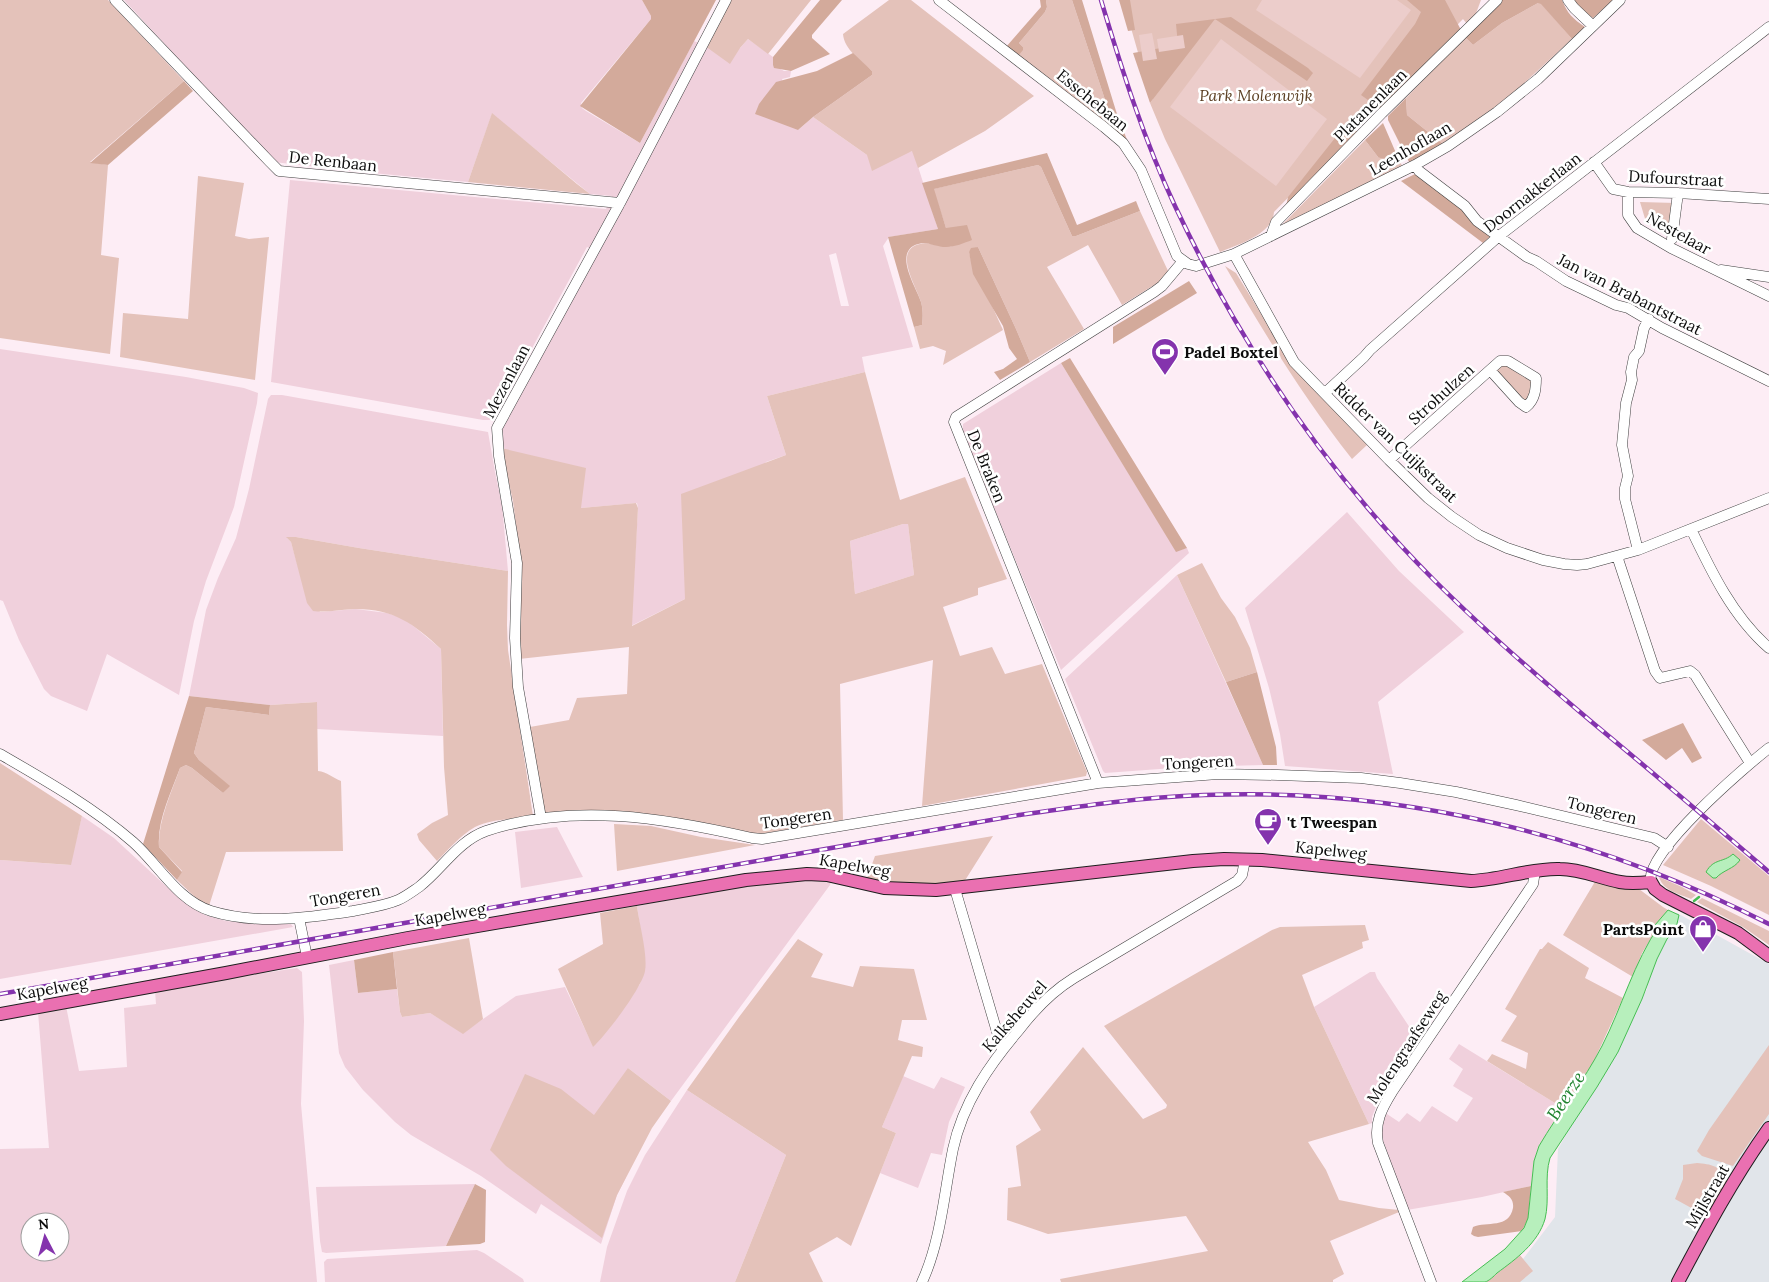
<svg xmlns="http://www.w3.org/2000/svg" width="1769" height="1282" font-family="Lora,serif">
	<style>
		.industrial { fill: #e1e5ea }
		.farmland { fill: #f0d0dc; fill-rule: evenodd }
		.green { fill: #e4c2ba; fill-rule: evenodd }
		.forest { fill: #d3aa9b }
		.pitch { fill: #eccdcb }
		.water { fill: #b7efbc; stroke: #46be53 }
		.lines { fill: none; stroke-linecap: round; stroke-linejoin: round }
		.stream { stroke: #46be53; stroke-width: 2.5 }
		.minor-casing { stroke: #3f3f3f; stroke-width: 11 }
		.major-casing { stroke: #1d1d1d; stroke-width: 14 }
		.minor { stroke: #fff; stroke-width: 10 }
		.major { stroke: #ea70b1; stroke-width: 12 }
		.rail-casing { stroke: #8433ad; stroke-width: 4.5 }
		.rail { stroke: #fff; stroke-width: 2.5; stroke-dasharray: 8; stroke-linecap: butt }
		.labels { text-anchor: middle; stroke-width: 5; stroke-linejoin: round; paint-order: stroke }
		.park-label { font-size: 16px; font-style: italic; fill: #5c4024; stroke: #fff }
		.street-label { font-size: 16px; fill: #0c0c0c; stroke: #fff }
		.poi-label { font-size: 16px; font-weight: bold; fill: #0c0c0c; stroke: #fff; text-anchor: start }
		.water-label { font-size: 18px; font-style: italic; fill: #218330; stroke: #fff }
	</style>
	<rect width="100%" height="100%" fill="#fdedf5"/>
	<path class="industrial" d="M 1677,913 L 1769,964 L 1769,1282 L 1501,1282 L 1520,1263 L 1555,1217 L 1558,1149 L 1647,989 L 1655,942 Z"/>
	<path class="farmland" d="M 124,0 L 642,0 L 651,16 L 651,19 L 581,103 L 582,108 L 586,111 L 640,143 L 694,41 L 705,46 L 740,48 L 748,39 L 773,57 L 773,65 L 784,71 L 791,71 L 790,77 L 782,79 L 798,130 L 813,117 L 867,155 L 913,151 L 938,229 L 889,237 L 883,246 L 913,347 L 862,357 L 865,372 L 767,396 L 786,455 L 766,462 L 685,599 L 631,626 L 638,508 L 637,503 L 581,508 L 501,448 L 499,432 L 596,250 L 587,247 L 493,420 L 483,420 L 271,382 L 290,180 L 606,209 L 612,196 L 590,194 L 492,114 L 468,182 L 351,171 L 274,162 ZM 836,253 L 849,306 L 841,306 L 829,255 Z
		M 0,349 L 186,377 L 244,388 L 258,393 L 257,403 L 234,507 L 206,581 L 194,621 L 179,695 L 107,654 L 87,711 L 51,696 L 44,689 L 19,640 L 3,601 L 0,600 Z
		M 1061,363 L 1176,551 L 1187,548 L 1189,553 L 1061,670 L 987,491 L 963,431 L 963,424 Z
		M 271,395 L 282,395 L 488,432 L 495,472 L 502,505 L 508,571 L 359,548 L 296,537 L 287,538 L 291,542 L 299,570 L 320,612 L 356,609 L 387,613 L 405,619 L 441,649 L 443,736 L 317,729 L 316,702 L 270,705 L 189,696 L 206,610 L 218,578 L 236,538 L 249,489 L 268,399 Z
		M 1347,512 L 1399,571 L 1464,632 L 1378,702 L 1393,774 L 1285,766 L 1280,734 L 1269,688 L 1245,608 Z
		M 903,524 L 908,524 L 914,575 L 855,594 L 850,541 Z
		M 1177,575 L 1263,765 L 1187,767 L 1105,773 L 1103,771 L 1065,679 Z
		M 82,816 L 114,838 L 179,898 L 205,915 L 226,921 L 248,923 L 286,923 L 291,924 L 293,927 L 0,979 L 0,860 L 70,865 Z
		M 557,827 L 583,877 L 521,888 L 515,832 Z
		M 813,879 L 831,882 L 830,885 L 671,1101 L 628,1068 L 626,1177 L 617,1195 L 601,1244 L 541,1204 L 536,1214 L 481,1176 L 411,1135 L 395,1122 L 363,1090 L 345,1067 L 339,1053 L 329,965 L 354,960 L 358,993 L 397,989 L 400,1012 L 402,1017 L 430,1013 L 463,1033 L 516,996 L 565,987 L 593,1046 L 640,984 L 645,961 L 637,906 L 765,882 Z
		M 297,968 L 302,972 L 304,1021 L 301,1104 L 317,1282 L 0,1282 L 0,1149 L 49,1148 L 38,1012 L 66,1006 L 79,1071 L 127,1067 L 124,1008 L 156,1004 L 155,991 L 210,981 ZM 30,1222 L 60,1222 L 60,1252 L 30,1252 Z
		M 1370,972 L 1375,972 L 1377,978 L 1418,1040 L 1377,1104 L 1372,1117 L 1372,1123 L 1369,1124 L 1314,1007 Z
		M 1459,1044 L 1563,1108 L 1539,1146 L 1534,1161 L 1531,1186 L 1482,1197 L 1407,1210 L 1380,1131 L 1381,1110 L 1399,1122 L 1407,1113 L 1420,1122 L 1432,1106 L 1457,1122 L 1473,1098 L 1453,1086 L 1463,1069 L 1449,1059 Z
		M 903,1076 L 934,1089 L 941,1077 L 965,1087 L 949,1122 L 942,1155 L 931,1153 L 918,1188 L 880,1173 L 896,1133 L 882,1127 Z
		M 687,1090 L 786,1155 L 735,1282 L 600,1282 L 607,1247 L 627,1191 L 645,1155 Z
		M 475,1184 L 446,1246 L 326,1253 L 322,1252 L 320,1241 L 316,1187 Z
		M 477,1250 L 484,1253 L 523,1279 L 524,1282 L 325,1282 L 324,1262 L 327,1259 Z"/>
	<path class="green" d="M 0,0 L 108,0 L 184,81 L 90,162 L 108,165 L 101,255 L 119,258 L 110,354 L 0,338 Z
		M 729,0 L 811,0 L 768,54 L 748,39 L 740,48 L 730,64 L 705,46 Z
		M 889,0 L 911,0 L 1034,96 L 985,131 L 918,168 L 912,151 L 872,171 L 867,155 L 813,117 L 872,75 L 872,71 C 861,61 844,49 843,34 Z
		M 1046,0 L 1072,0 L 1116,133 L 1018,56 L 1023,47 L 1019,43 L 1045,12 L 1047,7 Z
		M 1123,0 L 1481,0 L 1475,16 L 1467,24 L 1463,19 L 1274,212 C 1273,234 1237,245 1220,252 L 1165,139 L 1150,103 L 1153,99 L 1147,84 Z
		M 1538,3 L 1541,3 L 1572,39 L 1521,86 L 1495,107 L 1443,144 L 1407,115 L 1406,98 L 1465,37 L 1473,45 L 1502,23 Z
		M 492,113 L 577,184 L 590,194 L 468,182 Z
		M 1365,140 L 1378,157 L 1392,156 L 1396,153 L 1403,168 L 1280,227 Z
		M 1038,165 L 1041,167 L 1072,236 L 1076,236 L 1140,211 L 1169,273 L 1167,277 L 1122,305 L 1088,245 L 1047,267 L 1084,329 L 1030,362 L 1016,329 L 978,247 L 969,252 L 971,260 L 1003,330 L 943,365 L 946,351 L 933,346 L 920,349 L 914,327 L 922,325 C 923,318 923,309 921,302 C 917,287 892,250 920,244 C 931,242 942,247 954,246 L 946,228 L 933,189 Z
		M 198,176 L 244,183 L 235,236 L 249,239 L 269,237 L 255,380 L 120,357 L 123,313 L 188,319 Z
		M 1640,202 L 1676,203 L 1669,237 L 1646,222 Z
		M 1225,266 L 1236,273 L 1292,364 L 1301,375 L 1367,445 L 1352,459 C 1304,398 1264,333 1225,266 Z
		M 1503,363 L 1533,381 L 1528,400 L 1524,401 L 1497,372 L 1497,367 Z
		M 865,372 L 900,500 L 965,477 L 1007,579 L 978,588 L 978,595 L 943,607 L 960,656 L 992,647 L 1005,674 L 1042,664 L 1087,772 L 1086,776 L 922,806 L 933,660 L 840,684 L 843,820 L 755,835 L 631,812 L 546,813 L 543,809 L 530,727 L 569,720 L 577,698 L 627,694 L 629,647 L 519,659 L 518,542 L 513,501 L 501,448 L 586,468 L 581,508 L 636,503 L 638,508 L 632,626 L 685,599 L 681,494 L 786,455 L 767,396 ZM 903,524 L 908,524 L 914,575 L 855,594 L 850,541 Z
		M 286,537 L 296,537 L 359,548 L 508,571 L 507,625 L 508,650 L 533,816 C 514,820 492,818 475,827 C 461,835 449,849 437,861 L 419,840 L 417,834 L 432,823 L 448,815 L 444,767 L 441,649 C 414,624 394,609 356,609 C 342,609 327,613 313,611 L 307,603 L 291,542 Z
		M 1202,563 L 1221,598 L 1235,617 L 1250,648 L 1257,672 L 1226,682 L 1177,575 Z
		M 317,702 L 318,771 C 327,772 333,778 341,781 L 343,851 L 226,852 L 209,906 L 198,900 L 177,880 L 182,871 L 159,847 C 158,820 171,794 180,768 L 186,765 L 192,768 L 223,793 L 229,786 L 199,760 L 194,753 L 206,707 L 269,715 L 270,705 Z
		M 0,763 L 82,816 L 71,865 L 0,860 Z
		M 1701,819 L 1769,876 L 1769,915 L 1711,886 L 1663,865 Z
		M 614,824 L 651,826 L 701,837 L 755,845 L 617,871 Z
		M 993,836 L 964,882 L 929,885 L 866,881 L 875,856 Z
		M 1659,877 L 1682,887 L 1696,895 L 1691,899 C 1680,894 1663,891 1659,877 Z
		M 1596,880 L 1619,887 L 1639,889 L 1663,907 L 1668,910 L 1656,924 L 1659,926 L 1642,953 L 1633,977 L 1563,935 Z
		M 1702,898 L 1769,931 L 1769,945 L 1743,927 L 1697,902 Z
		M 637,906 C 639,923 648,955 645,971 C 642,988 606,1035 593,1047 L 558,969 L 603,944 L 600,913 Z
		M 1365,925 L 1369,940 L 1362,942 L 1363,948 L 1302,975 L 1314,1007 L 1369,1124 L 1308,1142 L 1326,1170 L 1339,1200 L 1379,1208 L 1399,1210 L 1399,1212 L 1330,1241 L 1344,1274 L 1333,1280 L 1333,1282 L 1061,1282 L 1060,1279 L 1208,1251 L 1186,1216 L 1048,1234 L 1007,1220 L 1008,1188 L 1021,1186 L 1016,1146 L 1041,1130 L 1030,1112 L 1083,1047 L 1143,1119 L 1166,1108 L 1167,1105 L 1104,1026 L 1272,930 L 1280,927 Z
		M 469,938 L 483,1019 L 463,1034 L 430,1013 L 402,1017 L 400,1012 L 393,952 Z
		M 798,939 L 823,954 L 811,977 L 853,987 L 860,966 L 914,969 L 927,1020 L 902,1020 L 898,1040 L 923,1047 L 922,1057 L 912,1056 L 882,1127 L 896,1133 L 851,1246 L 837,1237 L 809,1253 L 823,1282 L 735,1282 L 786,1155 L 687,1090 L 739,1017 Z
		M 1548,942 L 1589,968 L 1585,978 L 1623,998 L 1593,1063 L 1563,1108 L 1487,1061 L 1492,1054 L 1526,1069 L 1528,1053 L 1501,1041 L 1517,1016 L 1505,1009 L 1540,949 L 1542,949 Z
		M 1769,1045 L 1769,1114 L 1733,1166 L 1702,1156 L 1697,1151 L 1709,1130 Z
		M 628,1068 L 671,1101 L 652,1128 L 617,1195 L 602,1238 L 506,1166 L 490,1150 L 525,1074 L 561,1089 L 594,1115 Z
		M 1697,1163 C 1710,1164 1723,1166 1727,1181 L 1706,1216 L 1675,1199 L 1683,1179 L 1683,1165 Z
		M 1520,1255 L 1533,1271 L 1520,1282 L 1486,1282 Z"/>
	<path class="forest" d="M 642,0 L 716,0 L 640,143 L 580,106 L 651,19 L 651,16 Z
		M 820,0 L 842,0 L 812,35 L 812,38 L 830,54 L 791,71 L 774,68 L 773,65 L 773,57 Z
		M 1040,0 L 1046,0 L 1047,7 L 1045,12 L 1019,43 L 1023,47 L 1023,50 L 1018,56 L 1006,47 L 1041,7 Z
		M 1072,0 L 1082,0 L 1116,111 L 1129,145 L 1116,133 Z
		M 1119,0 L 1130,0 L 1135,30 L 1128,31 Z
		M 1407,0 L 1445,0 L 1461,30 L 1382,110 L 1361,95 L 1415,24 L 1421,12 Z
		M 1501,0 L 1562,0 C 1567,13 1573,19 1585,27 L 1572,39 L 1541,4 L 1538,3 L 1502,23 L 1473,45 L 1465,37 Z
		M 1573,0 L 1613,0 L 1593,18 L 1582,11 Z
		M 1231,17 L 1308,68 L 1313,73 L 1307,81 L 1215,19 L 1150,103 L 1133,53 L 1178,45 L 1176,24 Z
		M 853,53 L 872,71 L 872,75 L 813,117 L 798,130 L 755,114 L 759,104 L 776,82 L 817,71 Z
		M 184,81 L 193,91 L 108,165 L 90,163 Z
		M 1406,98 L 1407,115 L 1443,144 L 1410,164 L 1388,120 L 1388,116 Z
		M 1383,123 L 1396,153 C 1391,157 1384,160 1378,157 L 1365,140 Z
		M 1343,128 L 1361,132 L 1286,206 L 1288,197 Z
		M 1047,153 L 1077,225 L 1136,201 L 1140,211 L 1076,236 L 1072,236 L 1041,167 L 1038,165 L 934,189 L 946,228 L 967,225 L 972,240 C 964,243 955,247 946,247 C 935,247 926,240 915,245 C 894,255 917,288 921,302 C 923,309 923,318 922,325 L 914,327 L 888,237 L 938,229 L 922,183 Z
		M 1415,174 L 1477,218 L 1491,236 L 1483,243 L 1401,181 Z
		M 978,247 L 1016,329 L 1030,362 L 1000,380 L 994,372 L 1003,369 L 1017,359 L 1009,348 L 1003,326 L 973,274 L 969,252 L 971,248 Z
		M 1189,281 L 1197,293 L 1113,344 L 1113,327 Z
		M 1070,358 L 1187,548 L 1176,552 L 1061,363 Z
		M 1257,672 L 1276,747 L 1277,765 L 1263,765 L 1226,682 Z
		M 189,696 L 270,705 L 269,715 L 206,707 L 194,753 L 199,760 L 230,786 L 223,793 L 192,768 L 186,765 L 180,768 C 171,793 157,820 159,847 L 182,872 L 177,880 L 143,844 Z
		M 1683,723 L 1702,758 L 1692,763 L 1682,748 L 1666,760 L 1642,740 Z
		M 393,952 L 397,989 L 358,993 L 354,960 Z
		M 475,1184 L 486,1190 L 485,1242 L 480,1244 L 446,1246 Z
		M 1531,1186 L 1528,1219 L 1522,1231 L 1478,1237 L 1474,1236 L 1471,1234 L 1473,1227 C 1487,1221 1509,1229 1513,1208 C 1514,1199 1509,1196 1503,1192 Z"/>
	<path class="pitch" d="M 1262,0 L 1397,0 L 1411,10 L 1360,78 L 1256,10 Z
		M 1152,33 L 1157,59 L 1143,61 L 1139,35 Z
		M 1183,35 L 1185,48 L 1159,52 L 1157,39 Z
		M 1221,39 L 1327,119 L 1276,186 L 1170,107 Z"/>
	<path class="water" d="M 1733,854 L 1740,860 C 1734,869 1723,870 1716,878 L 1713,878 L 1706,872 C 1714,858 1723,863 1733,854 Z
		M 1668,910 L 1679,915 L 1676,928 L 1667,939 L 1657,959 L 1642,999 L 1618,1052 L 1597,1087 L 1550,1158 C 1544,1178 1550,1199 1545,1219 C 1538,1243 1516,1259 1497,1273 C 1494,1276 1489,1281 1485,1282 C 1479,1282 1469,1282 1462,1282 L 1505,1249 L 1524,1228 L 1528,1218 L 1534,1161 L 1539,1146 C 1559,1112 1584,1081 1602,1046 C 1622,1007 1634,962 1659,926 L 1655,925 Z"/>
	<g class="lines">
		<path class="stream" d="M 1694,901 L 1699,897"/>
		<defs>
			<path id="minor" d="M 115,0 L 270,162 L 279,171 L 620,203
				M 939,0 L 1104,127 L 1123,143 L 1141,170 L 1177,256 L 1188,264 L 1196,266 L 1234,254 L 1415,165 L 1448,146 L 1497,112 L 1538,79 L 1620,0
				M 1568,0 L 1574,8 L 1593,26
				M 1594,162 L 1613,189 L 1628,192 L 1678,193 L 1769,199
				M 1415,165 L 1419,171 L 1465,206 L 1477,221 L 1527,257 L 1536,261 L 1566,281 L 1616,305 L 1628,308 L 1662,328 L 1769,381
				M 1628,192 L 1628,215 L 1637,228 L 1671,248 L 1769,296
				M 1271,236 L 1276,222 L 1382,113 L 1497,0
				M 1672,239 L 1678,193
				M 1234,254 L 1294,362 L 1389,460 L 1428,498 L 1452,517 L 1479,535 L 1507,548 L 1543,560 L 1564,564 L 1577,565 L 1587,564 L 1638,550 L 1769,498
				M 1721,270 L 1769,277
				M 1325,393 L 1364,357 L 1370,350 L 1499,236 L 1769,27
				M 1389,460 L 1500,361 L 1508,361 L 1536,378 C 1536,389 1535,400 1526,407 L 1519,402 L 1490,370
				M 1691,529 C 1711,571 1733,617 1769,648
				M 1638,550 L 1625,499 L 1625,488 L 1628,476 L 1622,445 L 1626,403 L 1632,380 L 1631,372 L 1634,357 L 1639,351 L 1644,328 L 1649,319
				M 1617,556 L 1655,671 L 1660,678 L 1690,671 L 1695,675 L 1750,763
				M 0,754 C 45,780 94,808 133,842 C 158,864 178,901 211,911 C 256,925 307,918 353,911 C 367,908 384,906 398,900 C 405,897 413,891 419,887 C 442,869 458,841 486,831 C 574,802 665,818 752,838 L 762,839 L 1098,783 L 1218,774 L 1278,775 L 1361,778 L 1400,783 L 1456,792 L 1516,805 L 1654,838 L 1668,847
				M 1098,783 L 954,422 L 956,417 L 964,412 L 1154,292 L 1162,286 L 1183,261
				M 541,818 L 518,687 L 515,638 L 517,563 L 499,456 L 497,428 L 620,203 L 726,0
				M 1651,882 C 1643,854 1746,766 1769,748
				M 955,889 L 1002,1049
				M 299,918 L 307,957
				M 922,1282 C 941,1241 944,1193 953,1149 C 963,1103 989,1065 1019,1030 C 1035,1009 1051,992 1074,978 L 1237,881 L 1242,875 L 1245,860
				M 1431,1282 L 1378,1143 C 1374,1123 1382,1108 1392,1092 L 1533,884 L 1535,871"/>
			<path id="major" d="M 0,1014 L 226,973 L 408,938 L 746,880 L 807,874 L 827,875 L 884,888 L 936,890 L 1193,861 L 1224,859 L 1262,860 L 1471,881 C 1501,880 1530,868 1560,869 C 1581,869 1599,878 1620,882 C 1630,884 1641,883 1651,882 L 1655,889 L 1663,895 L 1738,933 L 1769,956
				M 1678,1282 C 1706,1229 1734,1177 1769,1128"/>
		</defs>
		<use href="#minor" class="minor-casing"/>
		<use href="#major" class="major-casing"/>
		<use href="#minor" class="minor"/>
		<use href="#major" class="major"/>
		<defs>
			<path id="rail" d="M 1101,0 C 1122,70 1144,140 1175,206 C 1240,344 1326,472 1434,580 C 1484,630 1538,677 1593,723 C 1652,772 1711,822 1769,872
				M 0,994 L 1019,815 C 1081,806 1142,797 1204,795 C 1401,787 1595,835 1769,924"/>
		</defs>
		<use href="#rail" class="rail-casing"/>
		<use href="#rail" class="rail"/>
	</g>
	<defs>
		<symbol id="stadium-pin" viewBox="-11 -11 22 30"><path d="M0 17L-7.5 6A9.5 9.5 0 1 1 7.5 6Z" fill="#8433ad" stroke="#fff"/><path d="M0-5a6.5 5 0 1 0 0 10a6.5 5 0 1 0 0-10ZM-3.5-1.8h7v3.6h-7Z" fill="#fff"/></symbol>
		<symbol id="cafe-pin" viewBox="-11 -11 22 30"><path d="M0 17L-7.5 6A9.5 9.5 0 1 1 7.5 6Z" fill="#8433ad" stroke="#fff"/><path d="M-5.5-4.5H6V0H3Q3 3.5 0 3.5H-2.5Q-5.5 3.5-5.5 0ZM3-3.2v2h1.7v-2ZM-6 4.5H4V6H-6Z" fill="#fff"/></symbol>
		<symbol id="shop-pin" viewBox="-11 -11 22 30"><path d="M0 17L-7.5 6A9.5 9.5 0 1 1 7.5 6Z" fill="#8433ad" stroke="#fff"/><path d="M-5-2.5h2.3a2.7 3.5 0 0 1 5.4 0H5L5.5 6h-11ZM-1.5-2.5h3a1.5 2.3 0 0 0-3 0Z" fill="#fff"/></symbol>
	</defs>
	<g fill-rule="evenodd">
		<use href="#stadium-pin" x="1149" y="336" width="32" height="43"/>
		<use href="#cafe-pin" x="1252" y="806" width="32" height="43"/>
		<use href="#shop-pin" x="1687" y="913" width="32" height="43"/>
	</g>
	<g class="labels">
		<g class="park-label">
			<text x="1256" y="101">Park Molenwijk</text>
		</g>
		<g class="street-label">
			<text transform="translate(1093 100) rotate(39)" y="6">Esschebaan</text>
			<text transform="translate(1370 105) rotate(-45)" y="6">Platanenlaan</text>
			<text transform="translate(1410 148) rotate(-30)" y="6">Leenhoflaan</text>
			<text transform="translate(333 161) rotate(6)" y="6">De Renbaan</text>
			<text transform="translate(1676 178) rotate(3)" y="6">Dufourstraat</text>
			<text transform="translate(1532 192) rotate(-38)" y="6">Doornakkerlaan</text>
			<text transform="translate(1679 233) rotate(29)" y="6">Nestelaar</text>
			<text transform="translate(1630 294) rotate(27)" y="6">Jan van Brabantstraat</text>
			<text transform="translate(506 381) rotate(-62)" y="6">Mezenlaan</text>
			<text transform="translate(1441 394) rotate(-42)" y="6">Strohulzen</text>
			<text transform="translate(1396 442) rotate(44)" y="6">Ridder van Cuijkstraat</text>
			<text transform="translate(987 466) rotate(68)" y="6">De Braken</text>
			<text transform="translate(1198 762) rotate(-3)" y="6">Tongeren</text>
			<text transform="translate(1602 810) rotate(14)" y="6">Tongeren</text>
			<text transform="translate(796 818) rotate(-8)" y="6">Tongeren</text>
			<text transform="translate(1331 850) rotate(6)" y="6">Kapelweg</text>
			<text transform="translate(855 865) rotate(10)" y="6">Kapelweg</text>
			<text transform="translate(345 895) rotate(-10)" y="6">Tongeren</text>
			<text transform="translate(450 914) rotate(-10)" y="6">Kapelweg</text>
			<text transform="translate(52 988) rotate(-10)" y="6">Kapelweg</text>
			<text transform="translate(1014 1016) rotate(-49)" y="6">Kalksheuvel</text>
			<text transform="translate(1406 1047) rotate(-57)" y="6">Molengraafseweg</text>
			<text transform="translate(1707 1196) rotate(-60)" y="6">Mijlstraat</text>
		</g>
		<g class="poi-label">
			<text x="1184" y="358">Padel Boxtel</text>
			<text x="1287" y="828">'t Tweespan</text>
			<text x="1684" y="935" text-anchor="end">PartsPoint</text>
		</g>
		<g class="water-label">
			<text transform="translate(1566 1096) rotate(-57)" y="6">Beerze</text>
		</g>
	</g>
	<g transform="translate(45 1237) rotate(354)"><circle r="24" fill="#ffffff" stroke="#9e9e9e"/>
	<path d="M0-4L9 19L0 12L-9 19Z" fill="#8433ad"/>
	<text y="-8" font-size="14" font-weight="bold" text-anchor="middle" fill="#0c0c0c">N</text>
	</g>
</svg>
